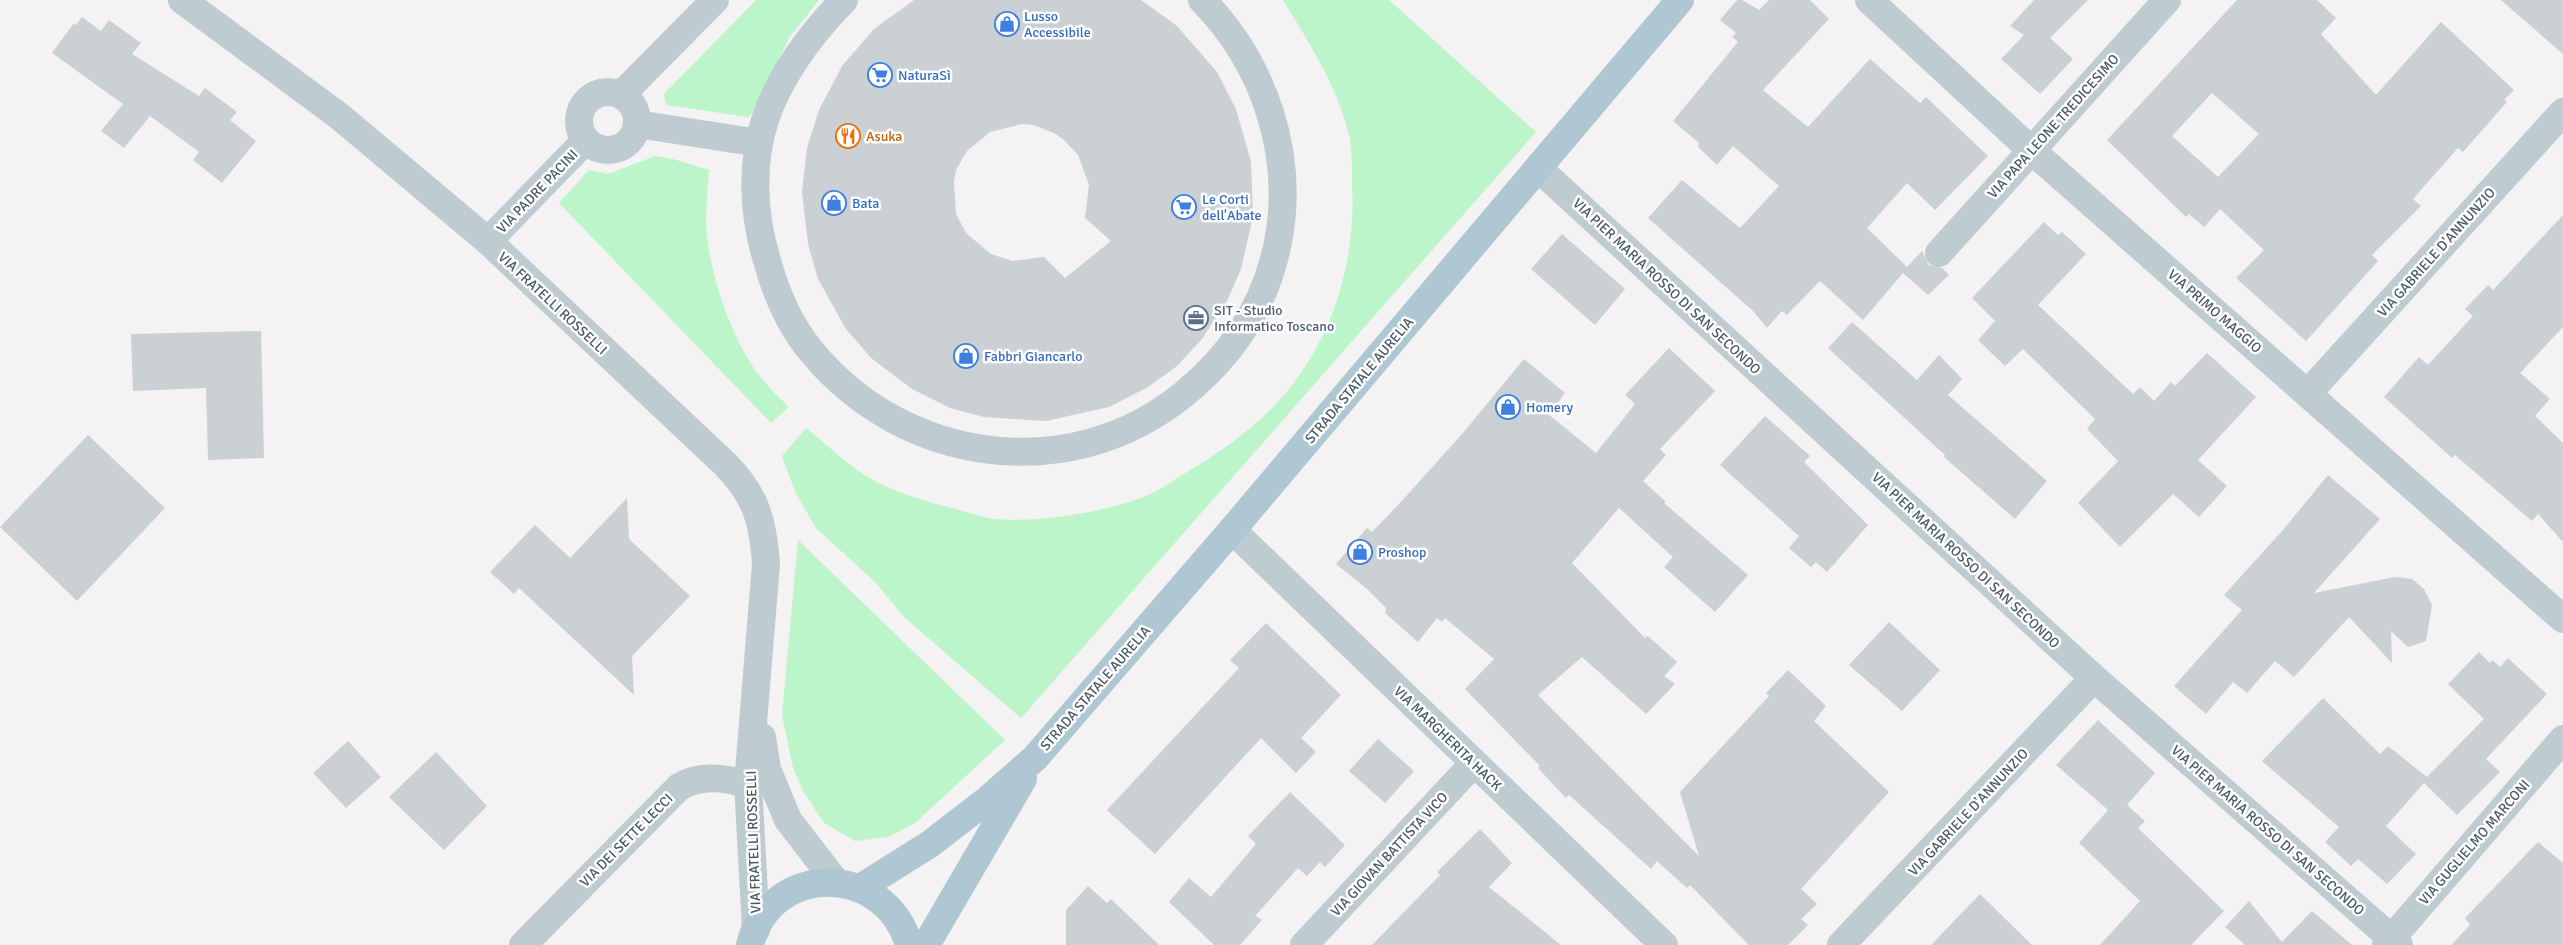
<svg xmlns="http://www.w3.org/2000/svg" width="2563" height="945" font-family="Signika,sans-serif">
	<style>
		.green { fill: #bdf5ca }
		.building { fill: #cbd0d4; fill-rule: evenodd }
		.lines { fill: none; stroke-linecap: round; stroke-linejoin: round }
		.minor { stroke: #beccd2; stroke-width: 28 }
		.tertiary { stroke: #beccd2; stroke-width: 28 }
		.primary { stroke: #afc7d3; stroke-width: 28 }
		.labels { text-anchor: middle; stroke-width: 5; stroke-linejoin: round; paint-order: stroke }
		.shop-label { font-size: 14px; fill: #366cbe; stroke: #fff; text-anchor: start }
		.street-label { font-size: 14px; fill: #475962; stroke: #fff }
		.food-label { font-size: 14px; fill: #c56008; stroke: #fff; text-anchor: start }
		.service-label { font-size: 14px; fill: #4e5e75; stroke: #fff; text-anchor: start }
	</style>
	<rect width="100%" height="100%" fill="#f4f2f2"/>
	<path class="green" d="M 756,0 L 819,0 L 789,38 L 755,110 L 748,117 L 666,105 L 664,94 Z
		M 1283,0 L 1389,0 L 1536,132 L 1021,718 L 905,618 L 876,583 L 816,528 L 796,494 L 782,456 L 806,428 C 825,443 843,461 863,474 C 894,494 932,503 967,512 C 976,515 986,518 995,519 C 1038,523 1109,512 1148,495 C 1158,491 1168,484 1177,478 C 1220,453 1262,424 1293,384 C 1337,327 1356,254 1352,183 C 1352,169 1352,153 1350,139 C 1339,89 1310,44 1283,0 Z
		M 655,156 L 673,159 L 709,170 C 708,187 706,205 706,223 C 708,271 732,342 762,379 C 770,389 780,398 789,407 L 771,423 L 559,203 L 589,170 L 608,174 Z
		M 798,540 L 1005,740 L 915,823 L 888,837 L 855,841 L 824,823 L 803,791 L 793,768 L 782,715 Z"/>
	<path class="building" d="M 914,0 L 1141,0 L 1177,26 L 1217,72 L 1236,109 L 1251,162 L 1253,217 L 1241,269 L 1227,301 L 1202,339 L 1177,366 L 1148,387 L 1109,407 L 1046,421 L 984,417 L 950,408 L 912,389 L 871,358 L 846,329 L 818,279 L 808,244 L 802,192 L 807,148 L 819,110 L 842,66 L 874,29 ZM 1022,124 L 1033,125 L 1054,133 L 1063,139 L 1078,155 L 1089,185 L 1085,218 L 1111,241 L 1065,278 L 1044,257 L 1012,261 L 991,254 L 966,233 L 956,214 L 954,181 L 956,170 L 967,151 L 990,132 Z
		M 1737,0 L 1742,0 L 1759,10 L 1769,0 L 1810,0 L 1829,19 L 1763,90 L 1808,127 L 1870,59 L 1920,103 L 1926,97 L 1988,156 L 1935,210 L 1907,183 L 1867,228 L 1907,267 L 1905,269 L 1922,251 L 1929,265 L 1942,268 L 1949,275 L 1928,295 L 1903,273 L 1863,320 L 1820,281 L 1787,315 L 1782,311 L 1767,328 L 1753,311 L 1648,218 L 1682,180 L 1740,228 L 1779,186 L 1733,146 L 1717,165 L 1698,147 L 1699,143 L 1673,121 L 1738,42 L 1732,37 L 1736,33 L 1720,20 Z
		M 2034,0 L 2088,0 L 2050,38 L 2073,59 L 2040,94 L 2001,59 L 2024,35 L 2010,26 Z
		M 2237,0 L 2317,0 L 2336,18 L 2321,34 L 2376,95 L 2441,22 L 2514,90 L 2504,100 L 2507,102 L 2463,152 L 2458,148 L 2413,199 L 2421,206 L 2372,255 L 2378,261 L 2306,341 L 2236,278 L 2264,250 L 2220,209 L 2204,227 L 2189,214 L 2186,217 L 2107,140 ZM 2212,93 L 2259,134 L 2218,177 L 2172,136 Z
		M 2501,0 L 2563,0 L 2563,54 Z
		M 82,17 L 101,31 L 109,20 L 141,43 L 132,54 L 199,96 L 205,88 L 237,112 L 230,120 L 256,141 L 222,183 L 193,160 L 199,152 L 150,116 L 124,148 L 101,131 L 123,104 L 52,53 L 74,23 L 76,25 Z
		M 2563,215 L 2563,327 L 2520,373 L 2550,399 L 2535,416 L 2563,443 L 2563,542 L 2538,514 L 2532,521 L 2455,455 L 2452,458 L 2384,397 L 2419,357 L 2428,365 L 2473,316 L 2465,309 L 2488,285 L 2493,290 Z
		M 2044,222 L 2058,235 L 2062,232 L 2086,254 L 2038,305 L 2133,394 L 2140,387 L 2154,401 L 2171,382 L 2175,386 L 2207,353 L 2256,397 L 2198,460 L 2227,486 L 2199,517 L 2173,494 L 2120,547 L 2078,503 L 2118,461 L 2087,429 L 2095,419 L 2023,349 L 2005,366 L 1978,340 L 1995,321 L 1972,298 Z
		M 1562,234 L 1625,289 L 1595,325 L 1531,269 Z
		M 1852,322 L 1917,380 L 1939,355 L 1962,379 L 1948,395 L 2047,481 L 2015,519 L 1944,457 L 1945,455 L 1828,348 Z
		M 261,331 L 264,458 L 208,460 L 206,388 L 133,391 L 131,334 Z
		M 1669,348 L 1715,391 L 1660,449 L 1666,455 L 1643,481 L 1666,502 L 1664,503 L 1748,575 L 1715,612 L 1664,567 L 1673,557 L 1619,508 L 1572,563 L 1645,638 L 1648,636 L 1677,662 L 1664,676 L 1675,684 L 1646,714 L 1582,657 L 1538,695 L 1699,856 L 1680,792 L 1769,696 L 1766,693 L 1788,670 L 1826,706 L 1814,721 L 1889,792 L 1801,889 L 1817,904 L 1801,919 L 1808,925 L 1788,945 L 1749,945 L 1690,885 L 1687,888 L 1657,861 L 1651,869 L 1569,795 L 1566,798 L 1538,768 L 1540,766 L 1465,689 L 1494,659 L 1445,618 L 1442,622 L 1437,618 L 1418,642 L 1385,613 L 1386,608 L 1367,589 L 1336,564 L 1367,528 L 1372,532 L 1400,503 L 1463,433 L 1524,359 L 1565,393 L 1549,415 L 1596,453 L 1635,404 L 1625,395 Z
		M 1765,416 L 1810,456 L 1804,462 L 1868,525 L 1827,572 L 1816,562 L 1811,567 L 1789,548 L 1799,536 L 1720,465 Z
		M 88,435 L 165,508 L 77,601 L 0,527 Z
		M 2328,475 L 2380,519 L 2314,593 L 2395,577 L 2412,579 L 2424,589 L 2432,605 L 2426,641 L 2408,647 L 2391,631 L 2392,663 L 2349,617 L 2294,677 L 2275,661 L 2247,693 L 2233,682 L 2206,714 L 2174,686 L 2242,610 L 2224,595 L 2283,530 Z
		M 627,498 L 629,539 L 690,596 L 632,656 L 634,695 L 519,588 L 514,594 L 490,572 L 535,525 L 570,558 Z
		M 1889,622 L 1940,670 L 1902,711 L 1849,665 Z
		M 1266,623 L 1341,695 L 1301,738 L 1316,752 L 1296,773 L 1261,738 L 1155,854 L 1107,810 L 1239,668 L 1230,660 Z
		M 2479,652 L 2490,663 L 2492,660 L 2500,667 L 2508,658 L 2547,694 L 2486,759 L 2500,772 L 2457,815 L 2424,783 L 2386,826 L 2416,854 L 2387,884 L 2358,859 L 2351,866 L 2325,842 L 2339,827 L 2262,761 L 2323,698 L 2380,754 L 2388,746 L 2427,777 L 2484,719 L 2448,684 Z
		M 2098,720 L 2155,773 L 2127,805 L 2145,821 L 2138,828 L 2224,911 L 2191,945 L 2100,945 L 2140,901 L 2079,843 L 2108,810 L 2056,765 Z
		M 1378,739 L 1414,771 L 1385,803 L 1349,771 Z
		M 348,741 L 381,777 L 346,808 L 313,773 Z
		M 436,752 L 487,806 L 444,850 L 389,797 Z
		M 1290,792 L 1345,845 L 1325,867 L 1320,862 L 1307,876 L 1298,868 L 1255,916 L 1262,920 L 1240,945 L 1214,945 L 1169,902 L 1189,878 L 1211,897 L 1256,844 L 1248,836 Z
		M 1480,829 L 1512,863 L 1489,887 L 1561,945 L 1372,945 L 1440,875 L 1437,872 Z
		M 2538,842 L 2563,863 L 2563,945 L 2451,945 L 2470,925 L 2465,918 Z
		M 1088,886 L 1107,903 L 1111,899 L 1159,945 L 1066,945 L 1066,910 Z
		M 1980,894 L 2032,945 L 1931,945 Z
		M 2249,901 L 2282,942 L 2312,911 L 2352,945 L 2245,945 L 2225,927 Z"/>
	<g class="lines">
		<path class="minor" d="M 844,0 C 811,34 780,74 765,120 C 751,163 753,213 766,257 C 775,291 788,324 812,352 C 904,464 1070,487 1184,394 C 1232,355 1266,304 1278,242 C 1295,154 1264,63 1202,0
			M 1869,0 L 2031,150 L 2563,619
			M579 121a29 29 0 1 1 58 0a29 29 0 1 1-58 0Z
			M 621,95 L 715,0
			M 637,124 L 759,143
			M 1538,168 L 2094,678 L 2399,945
			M 488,241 L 586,140
			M 1939,253 L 2167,0
			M 2308,393 L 2563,112
			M 1232,530 L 1664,945
			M 523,945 L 679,787 C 702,774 723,778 748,784
			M 1304,945 L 1474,763
			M 1841,945 L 2094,678
			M 2386,945 L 2563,739"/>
		<path class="tertiary" d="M 182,0 L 339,116 L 488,241 L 725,464 C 756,495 763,521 766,564 L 748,784 L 756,930
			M 762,737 L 767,769 L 788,820 L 836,882"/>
		<path class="primary" d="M 860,888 L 930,844 L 987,800 L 1035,758 L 1232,530 L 1680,0
			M 750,945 C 771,861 886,863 909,945
			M 926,945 L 1023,779"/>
	</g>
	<defs>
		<symbol id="shop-ring" viewBox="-11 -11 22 22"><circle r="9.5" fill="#fff" stroke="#3f7fe0" stroke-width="1.5"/><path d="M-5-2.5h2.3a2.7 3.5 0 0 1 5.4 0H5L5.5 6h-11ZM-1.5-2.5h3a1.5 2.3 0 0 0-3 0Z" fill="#3f7fe0"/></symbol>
		<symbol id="supermarket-ring" viewBox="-11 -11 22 22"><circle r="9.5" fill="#fff" stroke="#3f7fe0" stroke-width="1.5"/><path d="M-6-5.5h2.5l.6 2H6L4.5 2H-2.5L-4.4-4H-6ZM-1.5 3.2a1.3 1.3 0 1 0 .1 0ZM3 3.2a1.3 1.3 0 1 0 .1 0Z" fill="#3f7fe0"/></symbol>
		<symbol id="restaurant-ring" viewBox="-11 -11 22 22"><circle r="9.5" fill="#fff" stroke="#e8710a" stroke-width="1.5"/><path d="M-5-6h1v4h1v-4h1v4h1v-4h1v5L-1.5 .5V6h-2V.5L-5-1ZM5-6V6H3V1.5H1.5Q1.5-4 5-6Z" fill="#e8710a"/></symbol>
		<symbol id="office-ring" viewBox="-11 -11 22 22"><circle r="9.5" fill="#fff" stroke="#5c6f8a" stroke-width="1.5"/><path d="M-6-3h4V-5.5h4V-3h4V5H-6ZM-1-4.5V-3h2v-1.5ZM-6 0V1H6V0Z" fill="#5c6f8a"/></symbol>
	</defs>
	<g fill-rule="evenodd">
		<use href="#shop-ring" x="993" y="10" width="28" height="28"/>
		<use href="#supermarket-ring" x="866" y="61" width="28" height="28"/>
		<use href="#restaurant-ring" x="834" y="122" width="28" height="28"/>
		<use href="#shop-ring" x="820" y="189" width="28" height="28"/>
		<use href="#supermarket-ring" x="1170" y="193" width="28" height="28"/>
		<use href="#office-ring" x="1182" y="304" width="28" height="28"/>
		<use href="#shop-ring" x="952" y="342" width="28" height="28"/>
		<use href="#shop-ring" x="1494" y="393" width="28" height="28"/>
		<use href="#shop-ring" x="1346" y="538" width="28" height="28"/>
	</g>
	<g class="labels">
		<g class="shop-label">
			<text x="1024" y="21">Lusso<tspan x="1024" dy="16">Accessibile</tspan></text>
			<text x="898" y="80">NaturaSì</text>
			<text x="1202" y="204">Le Corti<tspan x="1202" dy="16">dell'Abate</tspan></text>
			<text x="852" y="208">Bata</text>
			<text x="984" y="361">Fabbri Giancarlo</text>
			<text x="1526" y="412">Homery</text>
			<text x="1378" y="557">Proshop</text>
		</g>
		<g class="street-label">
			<text transform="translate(2053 126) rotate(-48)" y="5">VIA PAPA LEONE TREDICESIMO</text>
			<text transform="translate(537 191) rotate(-46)" y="5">VIA PADRE PACINI</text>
			<text transform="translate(2436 252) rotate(-48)" y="5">VIA GABRIELE D'ANNUNZIO</text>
			<text transform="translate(1667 286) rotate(43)" y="5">VIA PIER MARIA ROSSO DI SAN SECONDO</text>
			<text transform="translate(553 303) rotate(43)" y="5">VIA FRATELLI ROSSELLI</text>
			<text transform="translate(2215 311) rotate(41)" y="5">VIA PRIMO MAGGIO</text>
			<text transform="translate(1359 380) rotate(-50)" y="5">STRADA STATALE AURELIA</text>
			<text transform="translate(1966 560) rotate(43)" y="5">VIA PIER MARIA ROSSO DI SAN SECONDO</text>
			<text transform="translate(1095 688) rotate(-49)" y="5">STRADA STATALE AURELIA</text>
			<text transform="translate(1448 738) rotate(44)" y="5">VIA MARGHERITA HACK</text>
			<text transform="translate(1968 812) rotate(-47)" y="5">VIA GABRIELE D'ANNUNZIO</text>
			<text transform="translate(2268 830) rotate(41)" y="5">VIA PIER MARIA ROSSO DI SAN SECONDO</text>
			<text transform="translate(626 840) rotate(-45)" y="5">VIA DEI SETTE LECCI</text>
			<text transform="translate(753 842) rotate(-92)" y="5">VIA FRATELLI ROSSELLI</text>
			<text transform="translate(2474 842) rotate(-49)" y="5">VIA GUGLIELMO MARCONI</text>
			<text transform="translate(1389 854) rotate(-47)" y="5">VIA GIOVAN BATTISTA VICO</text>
		</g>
		<g class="food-label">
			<text x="866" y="141">Asuka</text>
		</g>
		<g class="service-label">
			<text x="1214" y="315">SIT - Studio<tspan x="1214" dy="16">Informatico Toscano</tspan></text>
		</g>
	</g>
</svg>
